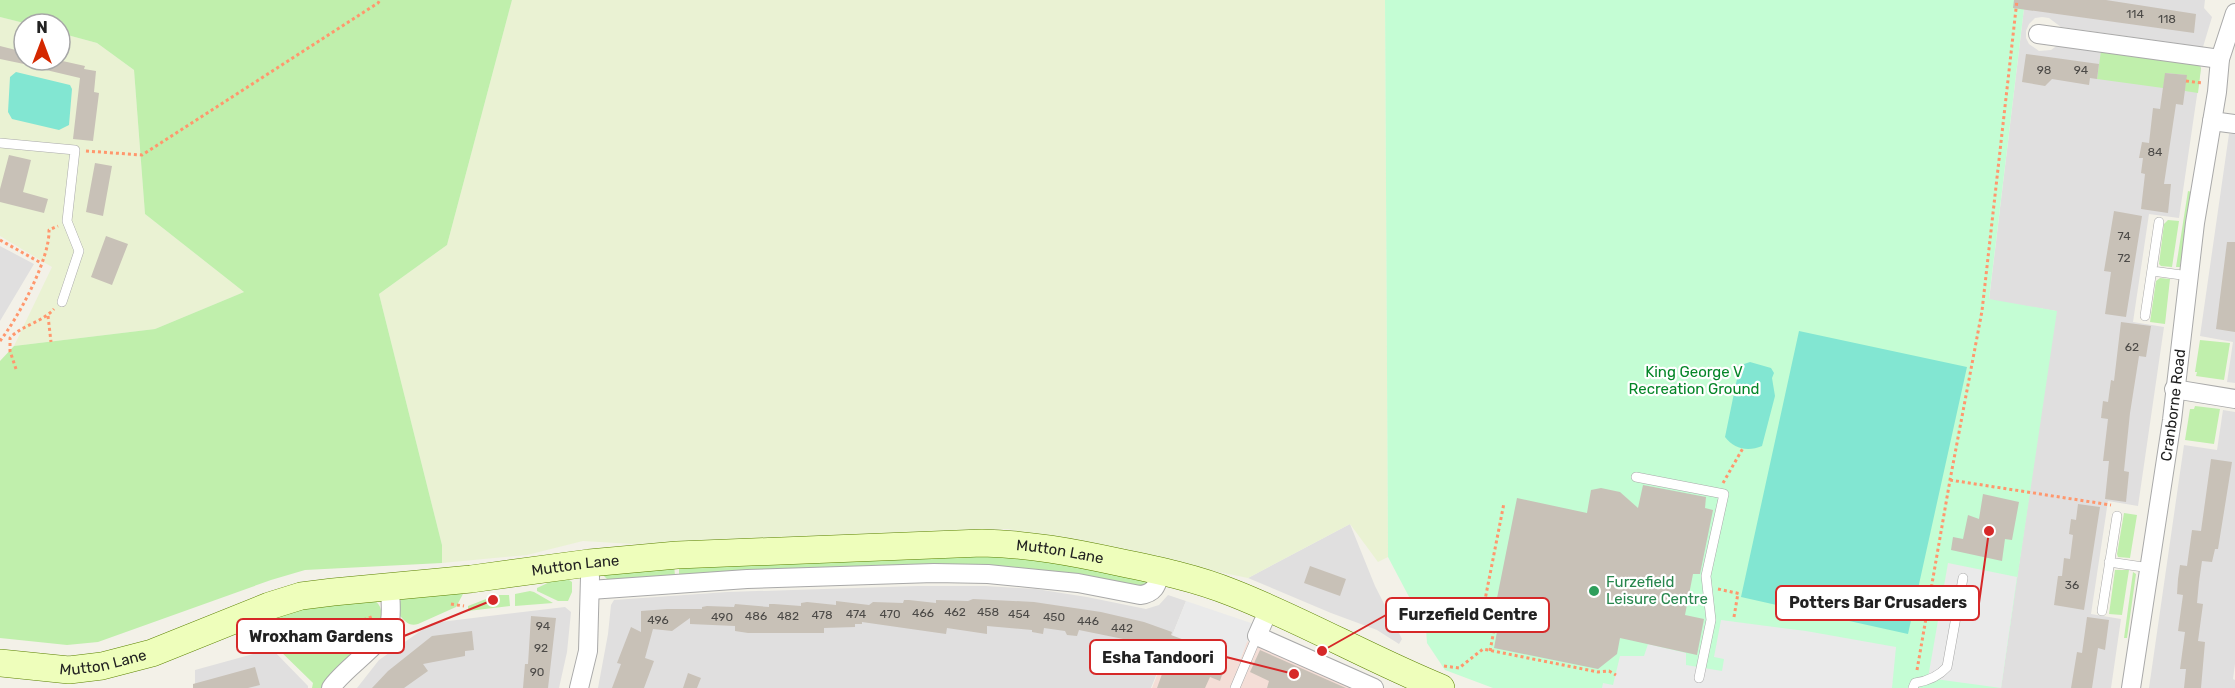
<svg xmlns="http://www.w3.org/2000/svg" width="2235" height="688" font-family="Rubik,sans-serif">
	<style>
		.residential { fill: #e0dfdf }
		.commercial { fill: #f4ded7 }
		.farmland { fill: #eaf2d3 }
		.grass { fill: #c0efac }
		.park { fill: #c4fdd4 }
		.pitch { fill: #82e6d2 }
		.parking { fill: #eaeaea }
		.building { fill: #c8c1b7 }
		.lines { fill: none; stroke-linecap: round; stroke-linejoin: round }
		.service-casing { stroke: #a9a9a9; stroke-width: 10 }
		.minor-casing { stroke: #a9a9a9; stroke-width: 20 }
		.secondary-casing { stroke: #5b8200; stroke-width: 28 }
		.path { stroke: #ff976d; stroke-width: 3; stroke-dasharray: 3 3; stroke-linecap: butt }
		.service { stroke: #fff; stroke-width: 9 }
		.minor { stroke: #fff; stroke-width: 18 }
		.secondary { stroke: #eefebb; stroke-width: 27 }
		.leisure-dot { fill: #2e9e5b; stroke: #fff; stroke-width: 2 }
		.labels { text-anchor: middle; stroke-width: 4.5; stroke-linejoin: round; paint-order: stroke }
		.number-label { font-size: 12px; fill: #4c4a47 }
		.park-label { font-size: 15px; fill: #058628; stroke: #fff }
		.street-label { font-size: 15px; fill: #222; stroke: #fff }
		.leisure-label { font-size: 15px; fill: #27864d; stroke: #fff; text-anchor: start }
		.leader { fill: none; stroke: #d62828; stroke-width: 2 }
		.callout-dot { fill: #d62828; stroke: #fff; stroke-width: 2 }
		.callout { fill: #fff; stroke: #d62828; stroke-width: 2 }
		.callout-label { font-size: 16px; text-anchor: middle; font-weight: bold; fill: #222 }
	</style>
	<rect width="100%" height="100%" fill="#f3f1e8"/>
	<path class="residential" d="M 2025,0 L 2205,0 L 2204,8 L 2212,17 L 2203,47 L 2061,27 L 2049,18 L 2042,17 L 2035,18 L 2029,24 L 2026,31 L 2026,38 L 2029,44 L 2039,51 L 2051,50 L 2058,45 L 2201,66 L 2201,68 L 2179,218 L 2149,214 L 2133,322 L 2164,327 L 2138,506 L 2108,501 L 2091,614 L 2121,619 L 2111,688 L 2001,688 L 2056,311 L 1989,300 Z
		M 2229,134 L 2235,134 L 2235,383 L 2227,382 L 2233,342 L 2200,336 Z
		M 0,246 L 34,264 L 0,321 Z
		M 2223,410 L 2235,412 L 2235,664 L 2233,679 L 2235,680 L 2235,688 L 2149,688 L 2184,445 L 2217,450 Z
		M 1350,524 L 1375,586 L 1402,639 L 1399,644 L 1377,630 L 1331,613 L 1248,578 Z
		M 918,586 L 985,586 L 1036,589 L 1087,597 L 1146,609 L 1159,605 L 1168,595 L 1186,601 L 1151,688 L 598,688 L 608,634 L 611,605 L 614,600 L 727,592 Z
		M 565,607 L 571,612 L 567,652 L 559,688 L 357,688 L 379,660 L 432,623 Z
		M 272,649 L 308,686 L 308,688 L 195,688 L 195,670 Z"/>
	<path class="commercial" d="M 1172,636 L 1240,660 L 1247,641 L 1354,688 L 1152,688 Z"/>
	<path class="farmland" d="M 512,0 L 1385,0 L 1388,557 L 1378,562 L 1350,524 L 1248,578 L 1008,529 L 633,544 L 583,541 L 527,555 L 442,563 L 442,545 L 379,294 L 447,245 Z
		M 0,17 L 28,24 L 24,24 L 24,60 L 60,60 L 60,33 L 97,43 L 134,70 L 145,214 L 244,292 L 155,329 L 14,346 L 52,267 L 0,236 Z"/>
	<path class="grass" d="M 0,0 L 512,0 L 447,245 L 379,294 L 442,545 L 442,563 L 305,570 L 271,580 L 98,642 L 67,645 L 0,638 L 0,361 L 14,346 L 155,329 L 244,292 L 145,214 L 134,70 L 97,43 L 60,33 L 60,24 L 28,24 L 0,17 Z
		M 2101,51 L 2198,64 L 2201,68 L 2198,93 L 2185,91 L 2186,75 L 2166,73 L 2163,88 L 2097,79 Z
		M 2188,191 L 2192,192 L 2180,267 L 2176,267 Z
		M 2168,220 L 2179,221 L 2172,267 L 2161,266 L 2159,264 L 2164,224 Z
		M 2160,278 L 2170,279 L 2165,324 L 2150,322 L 2156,281 Z
		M 2200,340 L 2230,343 L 2224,380 L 2196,376 L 2197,372 L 2195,372 Z
		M 2195,406 L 2220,409 L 2214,444 L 2185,440 L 2190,409 L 2194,409 Z
		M 2124,513 L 2137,515 L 2130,558 L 2118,557 L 2117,554 Z
		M 1002,552 L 1147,580 L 1148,583 L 1143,588 L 1085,577 L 679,576 L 679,564 Z
		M 674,564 L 675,576 L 609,581 L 604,576 L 604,574 Z
		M 2115,570 L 2129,570 L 2122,615 L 2109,614 Z
		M 2133,572 L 2136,574 L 2127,638 L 2124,638 Z
		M 566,578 L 572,582 L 572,592 L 568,601 L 558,601 L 537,591 L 537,588 L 554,580 Z
		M 462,590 L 463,594 L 456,607 L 418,624 C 409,627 405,621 398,614 L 400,601 L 404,596 Z
		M 530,591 L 534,592 L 553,603 L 515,606 L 515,594 Z
		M 499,595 L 509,595 L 510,606 L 468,611 L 468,606 L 486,599 L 488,602 L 499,601 Z
		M 373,599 C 384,607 382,615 379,627 L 323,688 L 312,688 L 313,683 L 274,645 L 255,649 L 249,648 L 248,625 L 288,608 Z"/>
	<path class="park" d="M 1385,0 L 2025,0 L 1989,299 L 2057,311 L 2001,688 L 1493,688 L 1445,670 L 1427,643 L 1426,629 L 1388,557 Z"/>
	<path class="pitch" d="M 16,72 L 70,85 L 72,89 L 69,125 L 59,130 L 12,119 L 8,112 L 10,77 Z
		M 1799,331 L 1967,367 L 1908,634 L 1741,597 Z
		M 1750,362 L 1771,368 L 1774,373 L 1772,378 L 1775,396 L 1762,446 C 1748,452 1734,449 1725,437 L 1739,369 L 1744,364 Z"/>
	<path class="parking" d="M 1948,563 L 2017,577 L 2001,688 L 1928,678 Z
		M 1186,601 L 1254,624 L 1240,660 L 1172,636 Z
		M 1721,620 L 1806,631 L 1896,647 L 1892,688 L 1602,688 L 1603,683 L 1613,685 L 1620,656 L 1644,656 L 1648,644 L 1686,653 L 1686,665 L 1722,671 L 1724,659 L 1714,657 Z"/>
	<path class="building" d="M 2014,0 L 2106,0 L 2196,14 L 2194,33 L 2013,8 Z
		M 0,46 L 24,52 L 24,64 L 0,59 Z
		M 2026,54 L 2099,64 L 2097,79 L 2090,78 L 2089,85 L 2052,79 L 2045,86 L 2022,82 Z
		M 26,60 L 58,60 L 85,66 L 84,69 L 96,71 L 94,92 L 99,93 L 93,141 L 73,139 L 80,78 L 25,65 Z
		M 2165,73 L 2187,75 L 2183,105 L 2176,104 L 2164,184 L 2171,184 L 2168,213 L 2141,209 L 2145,174 L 2141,173 L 2143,158 L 2139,158 L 2142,142 L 2149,143 L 2153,108 L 2160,109 Z
		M 9,155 L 31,160 L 23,192 L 48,199 L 44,213 L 0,202 L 0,189 Z
		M 95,163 L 112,166 L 103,216 L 86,212 Z
		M 2114,211 L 2142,216 L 2126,317 L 2105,314 L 2111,272 L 2104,271 Z
		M 106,236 L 128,244 L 112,285 L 91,277 Z
		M 2227,242 L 2235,242 L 2235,332 L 2216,329 Z
		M 2121,322 L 2151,326 L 2146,357 L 2139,356 L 2130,413 L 2124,471 L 2129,472 L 2126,502 L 2105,499 L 2109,461 L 2103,461 L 2108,419 L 2101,418 L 2103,401 L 2108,402 L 2111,380 L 2114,381 Z
		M 2211,459 L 2232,462 L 2218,549 L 2215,549 L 2212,562 L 2202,561 L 2199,582 L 2197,603 L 2203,604 L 2198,641 L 2205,642 L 2201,688 L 2184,688 L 2186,669 L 2180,669 L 2185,632 L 2178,631 L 2183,595 L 2177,594 L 2178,579 L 2180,565 L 2187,566 L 2192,530 L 2201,531 Z
		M 1643,485 L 1706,497 L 1705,508 L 1713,510 L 1700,574 L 1693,574 L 1685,615 L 1704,619 L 1697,655 L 1620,638 L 1617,654 L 1598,669 L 1494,648 L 1501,610 L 1495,608 L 1517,498 L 1587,513 L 1591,490 L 1601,488 L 1620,492 L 1638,508 Z
		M 1983,494 L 2019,502 L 2012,540 L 2005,539 L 2002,561 L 1951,550 L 1953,537 L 1963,539 L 1968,515 L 1979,519 Z
		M 2078,504 L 2100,507 L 2084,610 L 2054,605 L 2058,576 L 2062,576 L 2064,558 L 2070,559 L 2073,535 L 2069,534 L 2071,519 L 2076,520 Z
		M 1310,566 L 1346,579 L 1340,596 L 1304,583 Z
		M 973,599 L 1034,602 L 1101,612 L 1144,622 L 1172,632 L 1171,635 L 1219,653 L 1218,656 L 1225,658 L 1223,662 L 1226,663 L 1220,681 L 1210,677 L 1205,688 L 1157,688 L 1166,663 L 1133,654 L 1138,642 L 1079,630 L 1077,636 L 1067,635 L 1065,631 L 1044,628 L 1043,634 L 1032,632 L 1032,630 L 987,626 L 987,634 L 947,628 L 946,634 L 862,622 L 862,624 L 855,624 L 855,627 L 824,628 L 824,633 L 748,633 L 735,631 L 735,626 L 690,624 L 690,618 L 672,631 L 653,629 L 645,658 L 654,661 L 644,688 L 612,688 L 621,664 L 617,663 L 631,627 L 641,632 L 641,611 L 667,609 L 702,609 L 702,607 L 707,606 L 734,607 L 735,604 L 769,607 L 769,604 L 774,604 L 801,606 L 801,603 L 807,602 L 836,605 L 836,601 L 869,605 L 873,602 L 903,603 L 904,600 L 909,600 L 936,603 L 936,600 L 968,601 Z
		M 531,616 L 556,618 L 548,688 L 523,688 L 525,664 L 528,664 Z
		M 2087,617 L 2109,620 L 2105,650 L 2098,648 L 2092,688 L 2071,688 L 2077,652 L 2082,653 Z
		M 472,631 L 474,650 L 465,651 L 465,656 L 423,664 L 428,671 L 404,688 L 372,688 L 388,671 L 432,636 Z
		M 1260,650 L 1346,688 L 1267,688 L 1269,681 L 1250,672 Z
		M 255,667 L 260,685 L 248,688 L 193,688 L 193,684 Z
		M 688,673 L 701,678 L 697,688 L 683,688 Z"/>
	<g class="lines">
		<defs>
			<path id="service" d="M 0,143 L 75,150 L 67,221 L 79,251 L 62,302
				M 2152,271 L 2189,276
				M 2145,316 L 2159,222
				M 1636,477 L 1724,494 L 1706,576 L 1711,620 L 1699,678
				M 2109,562 L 2150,568
				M 2102,611 L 2117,516
				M 1235,688 L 1257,636
				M 1913,688 L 1915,683 C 1928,681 1938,677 1947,667 L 1963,578"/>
			<g id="minor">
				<path d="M 2038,34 L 2220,59"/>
				<path d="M 2212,121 L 2235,124"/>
				<path d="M 2174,389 L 2235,399"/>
				<path d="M 590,590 L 747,579 L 934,573 L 988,574 L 1078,583 L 1140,595 C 1156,593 1157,584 1161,571"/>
				<path d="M 1269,609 L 1257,636 L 1374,688"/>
				<path d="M 331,688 C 345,667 387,642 390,621 C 392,610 390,598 390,587"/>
				<path d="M 579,688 L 588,651 L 590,577"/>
				<path id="s1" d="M 2131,688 L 2172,420 L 2195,223 L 2217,92 L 2220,59 L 2235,13"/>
			</g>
			<g id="secondary">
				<path id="s2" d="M 0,663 L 69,670 L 102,666 L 152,653 L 269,606 L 301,596 L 333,592 L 471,579 L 589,563 L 677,555 L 982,543 C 1029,544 1072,552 1118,562 C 1157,570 1196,578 1233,593 C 1304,621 1370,659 1441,688"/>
			</g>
		</defs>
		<use href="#service" class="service-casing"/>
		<use href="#minor" class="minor-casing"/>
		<use href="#secondary" class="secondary-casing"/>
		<path class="path" d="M 2186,81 L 2202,83
			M 86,151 L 142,155 L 378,3 L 380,0
			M 0,240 L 41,263
			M 48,316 L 51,342
			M 0,341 C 18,318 50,259 49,230 L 58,226
			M 16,369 L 10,351 L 10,338 C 22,325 41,323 54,309
			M 1950,480 L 2111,505
			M 1723,483 L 1743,448
			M 1718,589 L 1741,594
			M 451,604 L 464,606
			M 1734,617 L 1738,593
			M 251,636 C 291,638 336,631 374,616
			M 1490,651 L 1497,614 L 1483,610 L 1504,503
			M 1444,666 L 1459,668 L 1483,649 L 1598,672 L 1609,671 L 1616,675
			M 1917,670 L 1950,480 L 1982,311 L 2017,0"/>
		<use href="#service" class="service"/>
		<use href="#minor" class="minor"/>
		<use href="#secondary" class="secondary"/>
	</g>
	<circle class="leisure-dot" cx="1594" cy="591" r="6"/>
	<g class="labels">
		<g class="number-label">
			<text x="2135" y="18">114</text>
			<text x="2167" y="23">118</text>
			<text x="2044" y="74">98</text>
			<text x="2081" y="74">94</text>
			<text x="2155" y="156">84</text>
			<text x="2124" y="240">74</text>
			<text x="2124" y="262">72</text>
			<text x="2132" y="351">62</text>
			<text x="2072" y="589">36</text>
			<text x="955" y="616">462</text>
			<text x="988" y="616">458</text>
			<text x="923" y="617">466</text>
			<text x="856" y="618">474</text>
			<text x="890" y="618">470</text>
			<text x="1019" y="618">454</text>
			<text x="822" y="619">478</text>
			<text x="756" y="620">486</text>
			<text x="788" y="620">482</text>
			<text x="722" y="621">490</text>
			<text x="1054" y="621">450</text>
			<text x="658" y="624">496</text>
			<text x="1088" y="625">446</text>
			<text x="543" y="630">94</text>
			<text x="1122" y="632">442</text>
			<text x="541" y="652">92</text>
			<text x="537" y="676">90</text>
		</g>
		<g class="park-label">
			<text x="1694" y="377">King George V<tspan x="1694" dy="17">Recreation Ground</tspan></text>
		</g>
		<g class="street-label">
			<text dy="5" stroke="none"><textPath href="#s1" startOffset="286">Cranborne Road</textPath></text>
			<text dy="5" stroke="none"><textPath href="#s2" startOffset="1076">Mutton Lane</textPath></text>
			<text dy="5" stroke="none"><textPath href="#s2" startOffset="590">Mutton Lane</textPath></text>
			<text dy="5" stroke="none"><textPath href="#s2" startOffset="104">Mutton Lane</textPath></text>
		</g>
		<g class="leisure-label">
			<text x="1606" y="587">Furzefield<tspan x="1606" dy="17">Leisure Centre</tspan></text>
		</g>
	</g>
	<path class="leader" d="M1989 531L1979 603M1322 651L1386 615M493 600L404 636M1294 674L1226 657"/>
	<g class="callout-dot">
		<circle cx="1989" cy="531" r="6"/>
		<circle cx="1322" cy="651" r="6"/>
		<circle cx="493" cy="600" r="6"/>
		<circle cx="1294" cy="674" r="6"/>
	</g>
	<g class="callout">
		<rect x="1776" y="586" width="203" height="34" rx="6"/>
		<rect x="1386" y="598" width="163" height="34" rx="6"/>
		<rect x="237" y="619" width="167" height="34" rx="6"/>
		<rect x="1090" y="640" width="136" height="34" rx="6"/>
	</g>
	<g class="callout-label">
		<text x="1878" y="608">Potters Bar Crusaders</text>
		<text x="1468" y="620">Furzefield Centre</text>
		<text x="321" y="642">Wroxham Gardens</text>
		<text x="1158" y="663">Esha Tandoori</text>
	</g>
	<g transform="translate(42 42)"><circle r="28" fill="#ffffff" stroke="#a7a7a7" stroke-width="1.5"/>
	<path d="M0-4.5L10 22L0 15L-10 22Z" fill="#d42800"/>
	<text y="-9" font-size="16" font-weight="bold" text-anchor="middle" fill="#222222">N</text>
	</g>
</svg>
